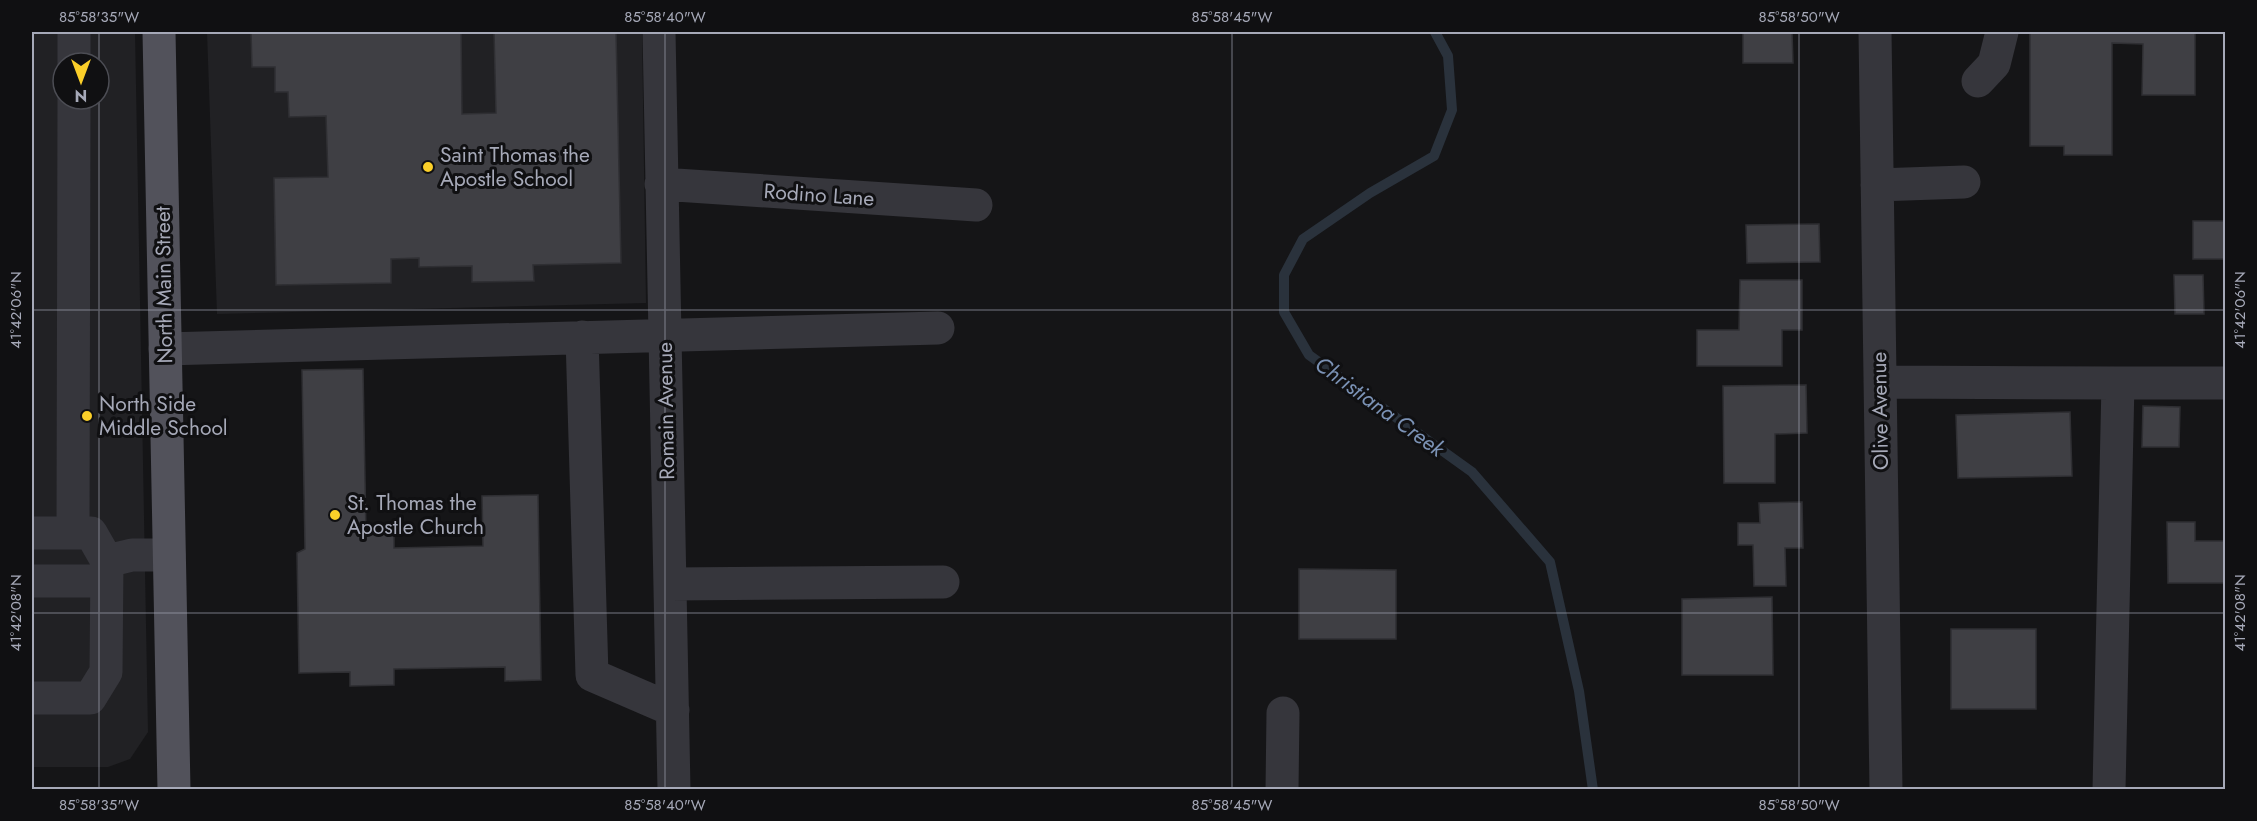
<svg xmlns="http://www.w3.org/2000/svg" width="2257" height="821" font-family="Jost,sans-serif">
	<style>
		.built { fill: #212124; fill-rule: evenodd }
		.lines { fill: none; stroke-linecap: round; stroke-linejoin: round }
		.stream { stroke: #2a323c; stroke-width: 10 }
		.building { fill: #3f3f44; stroke: #2f2f33; stroke-width: 1.5 }
		.minor { stroke: #36363c; stroke-width: 33 }
		.major { stroke: #52525b; stroke-width: 33 }
		.ticks { fill: none; stroke: #a6a9b8; stroke-width: 1.5; stroke-opacity: 0.45 }
		.poi-dot { fill: #fbcf29; stroke: #101012; stroke-width: 2 }
		.labels { text-anchor: middle; stroke-width: 6; stroke-linejoin: round; paint-order: stroke }
		.poi-label { font-size: 21px; fill: #a6a9b8; stroke: #101012; text-anchor: start }
		.street-label { font-size: 21px; fill: #a6a9b8; stroke: #101012 }
		.water-label { font-size: 22px; font-style: italic; fill: #7b92b5; stroke: #101012 }
		.neatline { fill: none; stroke: #a6a9b8; stroke-width: 2 }
		.ticks-label { font-size: 15px; text-anchor: middle; fill: #a6a9b8 }
	</style>
	<rect width="100%" height="100%" fill="#151517"/>
	<path class="built" d="M 32,32 L 135,32 L 148,732 L 130,759 L 108,767 L 32,767 ZM 63,63 L 99,63 L 99,99 L 63,99 Z
		M 207,32 L 642,32 L 646,303 L 217,314 Z"/>
	<g class="lines">
		<path class="stream" d="M 1435,32 L 1448,56 L 1452,110 L 1434,156 L 1370,193 L 1303,239 L 1284,275 L 1284,312 L 1309,355 L 1472,472 L 1550,562 L 1579,691 L 1593,790"/>
	</g>
	<path class="building" d="M 251,32 L 461,32 L 462,114 L 496,113 L 494,32 L 616,32 L 621,263 L 533,265 L 534,281 L 472,282 L 472,266 L 419,267 L 419,258 L 391,259 L 391,283 L 276,285 L 274,178 L 328,177 L 326,116 L 289,117 L 288,92 L 275,92 L 275,67 L 252,67 Z
		M 1743,32 L 1792,32 L 1793,63 L 1743,63 Z
		M 2030,32 L 2195,32 L 2195,95 L 2142,95 L 2143,44 L 2112,43 L 2112,155 L 2064,155 L 2064,146 L 2030,146 Z
		M 2193,221 L 2226,221 L 2226,259 L 2193,259 Z
		M 1819,224 L 1820,262 L 1747,263 L 1746,225 Z
		M 2174,275 L 2203,275 L 2204,314 L 2175,314 Z
		M 1740,280 L 1802,280 L 1802,330 L 1782,330 L 1782,366 L 1697,366 L 1697,330 L 1739,330 Z
		M 363,369 L 366,535 L 394,534 L 394,548 L 483,546 L 482,496 L 538,495 L 541,680 L 505,681 L 505,667 L 394,669 L 394,685 L 350,686 L 350,672 L 299,673 L 297,553 L 305,549 L 302,370 Z
		M 1806,385 L 1807,433 L 1775,434 L 1775,483 L 1724,483 L 1723,386 Z
		M 2143,406 L 2180,407 L 2179,447 L 2142,447 Z
		M 2070,412 L 2072,476 L 1958,478 L 1956,415 Z
		M 1802,502 L 1803,548 L 1785,548 L 1786,586 L 1754,586 L 1753,545 L 1738,545 L 1738,523 L 1760,523 L 1759,503 Z
		M 2167,522 L 2195,522 L 2195,541 L 2226,541 L 2226,583 L 2168,583 Z
		M 1299,569 L 1396,570 L 1396,639 L 1299,639 Z
		M 1772,597 L 1773,675 L 1682,675 L 1682,599 Z
		M 1951,629 L 2036,629 L 2036,709 L 1951,709 Z"/>
	<g class="lines">
		<path class="minor" d="M 659,32 L 674,790
			M 1875,32 L 1886,790
			M 74,63 L 74,32
			M 1978,81 L 1994,64 L 2002,32
			M 661,184 L 976,205
			M 1877,185 L 1964,182
			M 582,337 L 592,675 L 673,710
			M 165,349 L 938,328
			M 1880,382 L 2118,383 L 2109,790
			M 2118,383 L 2226,383
			M 32,533 L 91,533 L 107,561
			M 73,533 L 74,99
			M 32,581 L 105,581
			M 670,584 L 943,582
			M 32,698 L 90,698 L 106,672 L 107,561 L 132,555 L 169,555
			M 1282,790 L 1283,713"/>
		<path class="major" d="M 159,32 L 174,790"/>
	</g>
	<path class="ticks" d="M 99,32 L 99,63M 665,32 L 665,790M 1232,32 L 1232,790M 1799,32 L 1799,790M 99,99 L 99,790M 32,310 L 2226,310M 32,613 L 2226,613"/>
	<g class="poi-dot">
		<circle cx="428" cy="167" r="6"/>
		<circle cx="87" cy="416" r="6"/>
		<circle cx="335" cy="515" r="6"/>
	</g>
	<g class="labels">
		<g class="poi-label">
			<text x="440" y="162">Saint Thomas the<tspan x="440" dy="24">Apostle School</tspan></text>
			<text x="99" y="411">North Side<tspan x="99" dy="24">Middle School</tspan></text>
			<text x="347" y="510">St. Thomas the<tspan x="347" dy="24">Apostle Church</tspan></text>
		</g>
		<g class="street-label">
			<text transform="translate(819 195) rotate(4)" y="7">Rodino Lane</text>
			<text transform="translate(164 285) rotate(-91)" y="7">North Main Street</text>
			<text transform="translate(666 411) rotate(-91)" y="7">Romain Avenue</text>
			<text transform="translate(1880 411) rotate(-91)" y="7">Olive Avenue</text>
		</g>
		<g class="water-label">
			<text transform="translate(1380 406) rotate(36)" y="8">Christiana Creek</text>
		</g>
	</g>
	<rect width="2257" height="821" fill="none" stroke="#101012" stroke-width="66"/>
	<g transform="translate(81 81) rotate(180)"><circle r="28" fill="#101012" stroke="#4c4d54" stroke-width="1.5"/>
	<path d="M0-4.5L10 22L0 15L-10 22Z" fill="#fbcf29"/>
	<text y="-9" font-size="16" font-weight="bold" text-anchor="middle" fill="#a6a9b8">N</text>
	</g>
	<rect x="33" y="33" width="2191" height="755" class="neatline"/>
	<g class="ticks-label">
		<text x="99" y="22">85°58'35"W</text>
		<text x="665" y="22">85°58'40"W</text>
		<text x="1232" y="22">85°58'45"W</text>
		<text x="1799" y="22">85°58'50"W</text>
		<text transform="translate(2240 310) rotate(-90)" y="5">41°42'06"N</text>
		<text transform="translate(16 310) rotate(-90)" y="5">41°42'06"N</text>
		<text transform="translate(2240 613) rotate(-90)" y="5">41°42'08"N</text>
		<text transform="translate(16 613) rotate(-90)" y="5">41°42'08"N</text>
		<text x="99" y="810">85°58'35"W</text>
		<text x="665" y="810">85°58'40"W</text>
		<text x="1232" y="810">85°58'45"W</text>
		<text x="1799" y="810">85°58'50"W</text>
	</g>
</svg>
